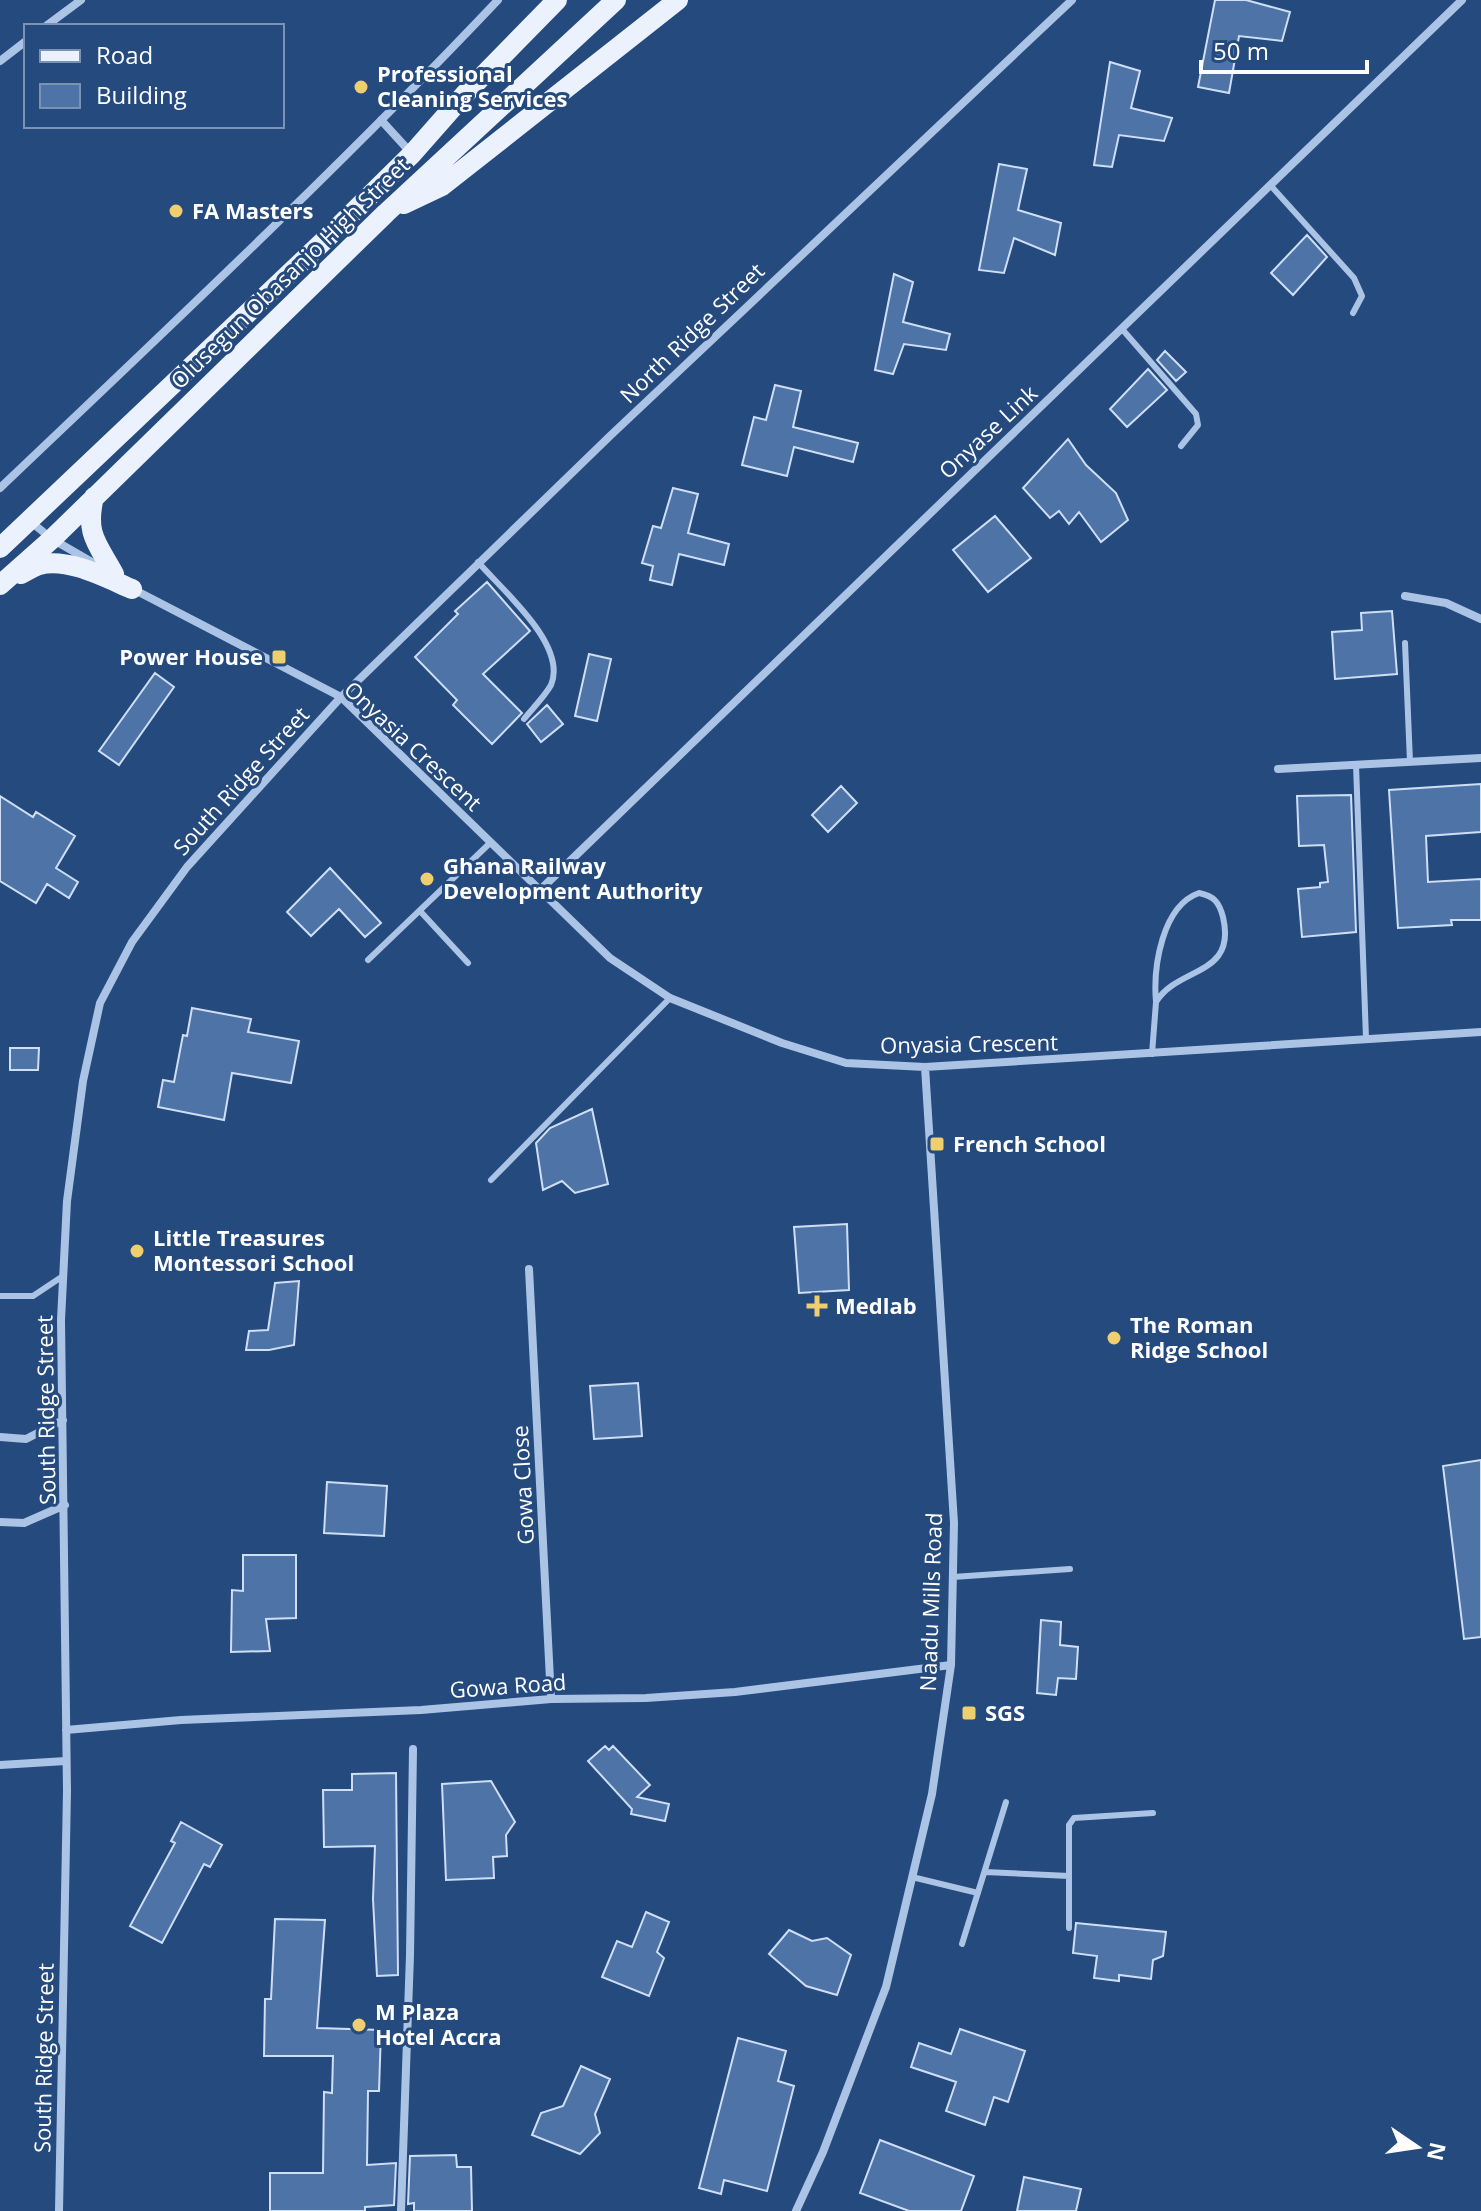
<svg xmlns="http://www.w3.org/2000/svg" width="1481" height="2211" font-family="'Open Sans',sans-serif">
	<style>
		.building { fill: #4d73a7; stroke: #cedef5; stroke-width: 2 }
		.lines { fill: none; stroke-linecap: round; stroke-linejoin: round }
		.lane { stroke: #abc4e6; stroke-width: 6 }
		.street { stroke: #abc4e6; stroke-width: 8 }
		.primary { stroke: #ecf2fd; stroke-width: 20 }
		.poi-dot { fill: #efce6f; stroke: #254a7e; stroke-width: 3 }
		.labels { text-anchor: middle; stroke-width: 6; stroke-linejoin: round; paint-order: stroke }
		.poi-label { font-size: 22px; font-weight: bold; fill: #fff; stroke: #254a7e; text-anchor: start }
		.street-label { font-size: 22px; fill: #fff; stroke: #254a7e }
	</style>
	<rect width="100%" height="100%" fill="#254a7e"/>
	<path class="building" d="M 1215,0 L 1246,0 L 1290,12 L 1282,41 L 1239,36 L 1229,93 L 1198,87 Z
		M 1110,62 L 1140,71 L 1131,108 L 1172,118 L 1164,141 L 1119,135 L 1112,167 L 1094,165 Z
		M 999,164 L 1027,169 L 1018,210 L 1061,223 L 1055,255 L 1014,238 L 1004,273 L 979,270 Z
		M 1307,235 L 1327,257 L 1293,295 L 1271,273 Z
		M 894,274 L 913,282 L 903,322 L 950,334 L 946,350 L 904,344 L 893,374 L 875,370 Z
		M 1165,351 L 1186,372 L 1176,381 L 1157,360 Z
		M 1148,369 L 1167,390 L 1127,427 L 1110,409 Z
		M 775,385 L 801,391 L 793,427 L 858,443 L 853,462 L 794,447 L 787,476 L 742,465 L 754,417 L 766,420 Z
		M 1068,439 L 1086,465 L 1116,493 L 1128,520 L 1101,542 L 1079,512 L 1069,524 L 1059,511 L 1050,518 L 1023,488 Z
		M 673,488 L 698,494 L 688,533 L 729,544 L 724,565 L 679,554 L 672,585 L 650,580 L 653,566 L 642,563 L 653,526 L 661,528 Z
		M 995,516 L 1031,558 L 988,592 L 953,550 Z
		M 487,582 L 530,631 L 483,674 L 522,713 L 492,744 L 453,705 L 457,700 L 415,657 L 458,614 L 455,611 Z
		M 1392,611 L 1397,674 L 1335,679 L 1332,632 L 1362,630 L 1361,613 Z
		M 589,654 L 611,659 L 597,721 L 575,716 Z
		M 155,673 L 174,687 L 119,765 L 99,751 Z
		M 547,705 L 563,724 L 541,742 L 527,724 Z
		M 1481,784 L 1481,832 L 1426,836 L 1428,882 L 1481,879 L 1481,920 L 1451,920 L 1452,925 L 1398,928 L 1389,790 Z
		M 841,786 L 857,803 L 828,832 L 812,815 Z
		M 1351,795 L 1356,932 L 1302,937 L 1298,889 L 1320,887 L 1320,883 L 1328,882 L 1324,845 L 1299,846 L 1297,796 Z
		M 0,796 L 33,817 L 36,812 L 75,836 L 56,868 L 78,882 L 69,898 L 47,884 L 36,903 L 0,881 Z
		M 330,868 L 381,923 L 365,937 L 339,909 L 311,936 L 287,912 Z
		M 192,1008 L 251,1019 L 248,1032 L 299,1041 L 291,1083 L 232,1073 L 224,1120 L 158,1107 L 163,1080 L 174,1082 L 183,1035 L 187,1036 Z
		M 10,1048 L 39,1048 L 38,1070 L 10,1070 Z
		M 592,1109 L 608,1184 L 575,1193 L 562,1181 L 543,1190 L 536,1143 L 550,1128 Z
		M 847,1224 L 849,1290 L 799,1293 L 794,1227 Z
		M 299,1281 L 294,1345 L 269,1350 L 246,1350 L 249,1331 L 268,1330 L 275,1283 Z
		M 638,1383 L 642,1436 L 594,1439 L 590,1386 Z
		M 1481,1460 L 1481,1637 L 1464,1639 L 1443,1466 Z
		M 327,1482 L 387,1486 L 384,1536 L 324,1533 Z
		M 243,1555 L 296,1555 L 296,1618 L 266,1619 L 270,1651 L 231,1652 L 232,1590 L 243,1591 Z
		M 1041,1620 L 1061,1622 L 1060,1645 L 1078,1647 L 1076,1679 L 1058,1678 L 1056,1695 L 1037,1693 Z
		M 605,1746 L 609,1750 L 613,1746 L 650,1785 L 637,1797 L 669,1804 L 665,1821 L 631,1814 L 632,1809 L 588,1761 Z
		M 396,1773 L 398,1975 L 377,1976 L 373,1899 L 375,1846 L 324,1847 L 323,1790 L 352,1790 L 352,1774 Z
		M 491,1781 L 515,1822 L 506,1835 L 507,1856 L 493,1857 L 494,1878 L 446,1880 L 442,1784 Z
		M 181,1822 L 222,1845 L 210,1867 L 204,1864 L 162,1943 L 130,1926 L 175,1843 L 171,1841 Z
		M 646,1912 L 669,1922 L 657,1952 L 664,1958 L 649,1996 L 602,1977 L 617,1941 L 632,1947 Z
		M 275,1919 L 325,1920 L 317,2028 L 381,2030 L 379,2091 L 368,2091 L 367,2165 L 396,2163 L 394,2205 L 365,2207 L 365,2211 L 270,2211 L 270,2173 L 323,2173 L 324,2092 L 332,2093 L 333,2056 L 264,2056 L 265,1999 L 271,1999 Z
		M 1076,1923 L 1166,1932 L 1163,1956 L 1153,1960 L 1151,1979 L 1119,1975 L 1119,1981 L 1094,1978 L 1097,1956 L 1073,1953 Z
		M 789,1930 L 812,1941 L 827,1938 L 851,1955 L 837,1995 L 806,1986 L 769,1954 Z
		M 960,2029 L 1025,2051 L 1008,2102 L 994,2097 L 985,2125 L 946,2111 L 956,2082 L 911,2067 L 919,2043 L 951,2054 Z
		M 738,2038 L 786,2051 L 778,2081 L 794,2086 L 767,2191 L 724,2180 L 721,2194 L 699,2188 Z
		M 581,2066 L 610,2079 L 595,2114 L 600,2133 L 580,2154 L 532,2135 L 541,2113 L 563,2106 Z
		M 880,2140 L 974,2176 L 961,2211 L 909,2211 L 860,2193 Z
		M 456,2155 L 457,2167 L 471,2167 L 472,2211 L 414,2211 L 414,2203 L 408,2204 L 410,2156 Z
		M 1024,2177 L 1081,2189 L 1076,2211 L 1017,2211 Z"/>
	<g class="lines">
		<path class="lane" d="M 1271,186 L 1354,278 L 1362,296 L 1353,313
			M 1122,329 L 1196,414 L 1198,425 L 1181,446
			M 478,562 C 502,590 568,645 551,685 C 545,696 532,709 524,719
			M 1405,643 L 1410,762
			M 1356,765 L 1366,1038
			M 1199,893 C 1214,896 1219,902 1223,917 C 1237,977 1178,966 1156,1002 C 1153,967 1162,906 1199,893 Z
			M 420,911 L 468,963
			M 368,960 L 490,843
			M 1152,1054 L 1156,1002
			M 491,1180 L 670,998
			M 0,1296 L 33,1296 L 63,1276
			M 953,1577 L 1070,1569
			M 985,1872 L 1069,1876
			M 912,1877 L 978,1893
			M 1069,1928 L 1069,1825 L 1074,1818 L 1153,1813
			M 962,1944 L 1006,1802"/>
		<path class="street" d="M 46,26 L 81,0
			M 0,61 L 26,41
			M 381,120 L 412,154
			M 0,488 C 168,328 338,169 498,0
			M 31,522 L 52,539 L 97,565
			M 131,588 L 341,697 L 610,958 L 670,998 L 782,1043 L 846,1063 L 925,1067 L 1481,1032
			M 1405,596 L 1446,603 L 1481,619
			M 1278,769 L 1481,758
			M 539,891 C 846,593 1155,298 1462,0
			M 529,1269 L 551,1699
			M 0,1437 L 26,1439 L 63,1420
			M 0,1522 L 24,1523 L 65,1505
			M 66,1730 L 181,1720 L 421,1710 L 551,1699 L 646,1698 L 735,1692 L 951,1665
			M 0,1765 L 66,1761
			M 59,2211 L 67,1791 L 61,1320 L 67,1201 L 83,1081 L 100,1003 L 132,942 L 187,867 L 341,697 L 611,435 L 1072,0
			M 401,2211 L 410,1955 L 413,1749
			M 796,2211 L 823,2152 L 886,1987 L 932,1794 L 951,1665 L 954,1523 L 925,1067"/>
		<path class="primary" d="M 404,204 L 442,186 L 678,0
			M 94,497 C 85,534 97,543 114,574
			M 0,548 L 330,235 L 412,154 L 464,95 L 557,0
			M 21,574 C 27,571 33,567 39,565 C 68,557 106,578 132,589
			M 0,585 L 52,539 L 386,213 L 616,0"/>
	</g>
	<g class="poi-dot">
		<circle cx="361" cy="87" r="8"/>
		<circle cx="176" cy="211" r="8"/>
		<rect x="271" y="649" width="16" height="16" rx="4"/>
		<circle cx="427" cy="879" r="8"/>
		<rect x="929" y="1136" width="16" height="16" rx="4"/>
		<circle cx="137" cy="1251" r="8"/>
		<path d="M813 1294h8v8h8v8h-8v8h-8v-8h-8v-8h8z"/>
		<circle cx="1114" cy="1338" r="8"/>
		<rect x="961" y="1705" width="16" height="16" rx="4"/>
		<circle cx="359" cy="2025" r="8"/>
	</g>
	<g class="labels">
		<g class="poi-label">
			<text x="377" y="82">Professional<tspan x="377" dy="25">Cleaning Services</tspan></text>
			<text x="192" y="219">FA Masters</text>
			<text x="263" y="665" text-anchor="end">Power House</text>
			<text x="443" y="874">Ghana Railway<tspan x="443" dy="25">Development Authority</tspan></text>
			<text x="953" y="1152">French School</text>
			<text x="153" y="1246">Little Treasures<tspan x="153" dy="25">Montessori School</tspan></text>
			<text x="835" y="1314">Medlab</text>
			<text x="1130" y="1333">The Roman<tspan x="1130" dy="25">Ridge School</tspan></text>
			<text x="985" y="1721">SGS</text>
			<text x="375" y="2020">M Plaza<tspan x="375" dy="25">Hotel Accra</tspan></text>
		</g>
		<g class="street-label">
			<text transform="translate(290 273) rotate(-44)" y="8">Olusegun Obasanjo High Street</text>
			<text transform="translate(692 333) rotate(-44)" y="8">North Ridge Street</text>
			<text transform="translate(988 432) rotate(-43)" y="8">Onyase Link</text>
			<text transform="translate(413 746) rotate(43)" y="8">Onyasia Crescent</text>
			<text transform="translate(241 781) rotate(-48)" y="8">South Ridge Street</text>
			<text transform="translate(969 1044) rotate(-1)" y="8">Onyasia Crescent</text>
			<text transform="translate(46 1410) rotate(-91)" y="8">South Ridge Street</text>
			<text transform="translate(523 1485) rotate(-93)" y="8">Gowa Close</text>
			<text transform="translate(931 1602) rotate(-88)" y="8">Naadu Mills Road</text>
			<text transform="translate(508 1686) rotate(-4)" y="8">Gowa Road</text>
			<text transform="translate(44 2058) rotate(-89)" y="8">South Ridge Street</text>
		</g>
	</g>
	<rect x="24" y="24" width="260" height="104" fill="#254a7e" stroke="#7c92b2" stroke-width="2"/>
	<rect x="40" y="50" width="40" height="12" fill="#ecf2fd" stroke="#7c92b2" stroke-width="2"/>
	<text x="96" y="64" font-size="24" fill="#ffffff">Road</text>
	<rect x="40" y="84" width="40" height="24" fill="#4d73a7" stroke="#7c92b2" stroke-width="2"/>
	<text x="96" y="104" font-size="24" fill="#ffffff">Building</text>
	<g transform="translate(1417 2147) rotate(103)" stroke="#254a7e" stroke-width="6" paint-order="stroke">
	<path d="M0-6L14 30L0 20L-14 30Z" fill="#ffffff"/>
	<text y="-12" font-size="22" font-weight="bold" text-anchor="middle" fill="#ffffff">N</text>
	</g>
	<path d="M1201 60v12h166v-12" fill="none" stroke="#ffffff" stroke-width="4"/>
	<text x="1213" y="60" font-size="24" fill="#ffffff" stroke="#254a7e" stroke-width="6" paint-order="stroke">50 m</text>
</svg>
